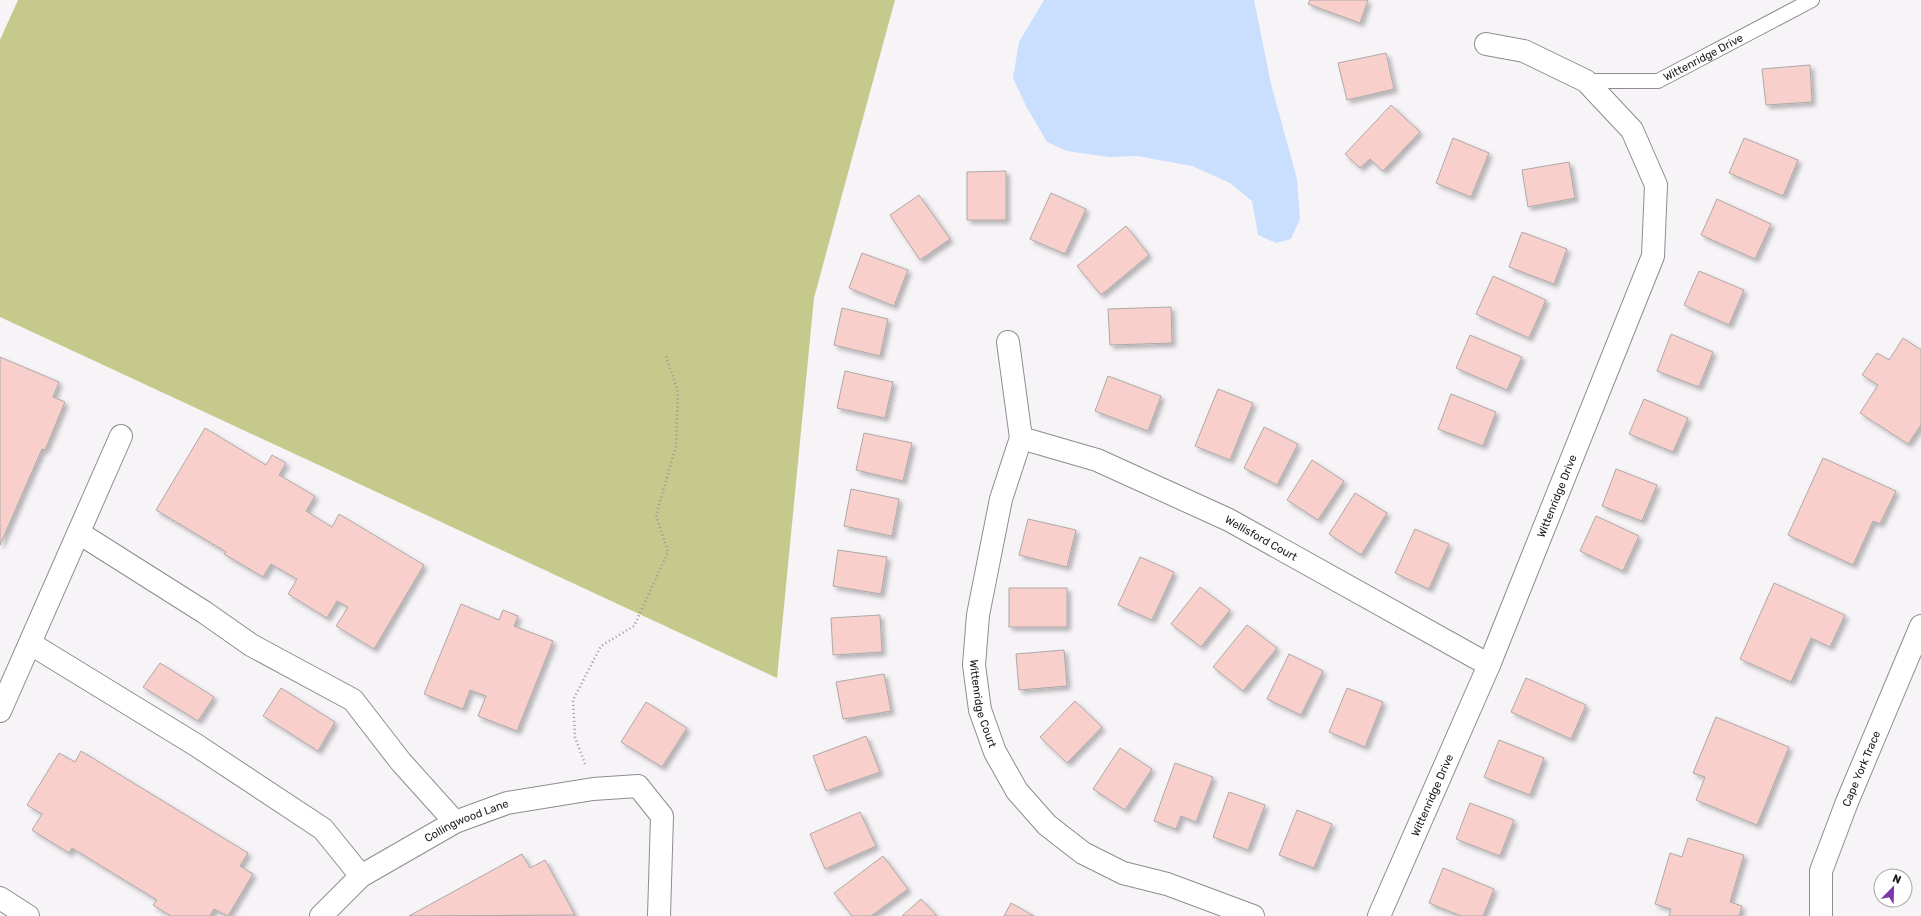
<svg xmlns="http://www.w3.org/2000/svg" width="1921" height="916" font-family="Rubik,sans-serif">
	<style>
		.forest { fill: #c5c98c }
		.water { fill: #c9dffd }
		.building { fill: #f9cfcb; stroke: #ada9a8; filter: url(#shadow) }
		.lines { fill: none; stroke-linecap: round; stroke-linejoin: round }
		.service-casing { stroke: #8e8c8f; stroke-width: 16 }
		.minor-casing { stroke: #8e8c8f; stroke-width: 24 }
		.path { stroke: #9a989a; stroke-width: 2.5; stroke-dasharray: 1 3; stroke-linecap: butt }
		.service { stroke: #fff; stroke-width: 14 }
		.minor { stroke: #fff; stroke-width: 22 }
		.labels { text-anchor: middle; stroke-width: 4; stroke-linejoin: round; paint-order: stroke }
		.street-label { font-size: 11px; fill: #1a191b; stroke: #fff }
	</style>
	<defs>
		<filter id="shadow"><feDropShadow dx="3.5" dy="3.5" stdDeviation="2" flood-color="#0004"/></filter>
	</defs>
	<rect width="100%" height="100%" fill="#f7f4f7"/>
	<path class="forest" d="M 18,0 L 895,0 L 814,298 L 777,678 L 0,317 L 0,40 Z"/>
	<path class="water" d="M 1044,0 L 1254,0 L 1271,84 L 1297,179 L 1300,219 L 1291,239 L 1276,243 L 1258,235 L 1252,201 L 1230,183 L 1192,166 L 1137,156 L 1109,157 L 1067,151 L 1047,142 L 1027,108 L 1013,78 L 1019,42 Z"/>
	<path class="building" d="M 1310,0 L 1368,0 L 1360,23 L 1308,4 Z
		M 1386,53 L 1394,89 L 1347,100 L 1338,63 Z
		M 1810,65 L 1812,102 L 1766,105 L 1762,69 Z
		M 1391,105 L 1420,132 L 1383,171 L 1370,159 L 1360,168 L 1345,154 Z
		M 1453,138 L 1489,153 L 1471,197 L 1436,183 Z
		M 1744,138 L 1798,160 L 1783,196 L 1729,173 Z
		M 1569,162 L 1575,198 L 1528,207 L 1522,170 Z
		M 1006,171 L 1006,220 L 967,220 L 967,172 Z
		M 1051,193 L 1086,209 L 1065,254 L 1030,239 Z
		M 919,195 L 950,239 L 920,260 L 890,215 Z
		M 1717,199 L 1771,224 L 1755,259 L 1701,235 Z
		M 1126,226 L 1149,255 L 1101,295 L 1077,266 Z
		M 1522,232 L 1567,249 L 1554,284 L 1509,267 Z
		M 862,253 L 908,270 L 894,306 L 849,288 Z
		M 1699,271 L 1744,290 L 1729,325 L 1684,305 Z
		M 1493,276 L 1546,300 L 1529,338 L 1476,314 Z
		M 1171,307 L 1172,343 L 1110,345 L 1108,309 Z
		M 842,308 L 888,319 L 880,356 L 834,345 Z
		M 1671,334 L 1713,352 L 1699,387 L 1657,371 Z
		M 1470,335 L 1522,357 L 1507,390 L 1456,368 Z
		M 1903,338 L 1921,350 L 1921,425 L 1908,444 L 1860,413 L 1878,385 L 1862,375 L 1877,353 L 1889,360 Z
		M 0,357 L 59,382 L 53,397 L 65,402 L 45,450 L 42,449 L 0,545 Z
		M 845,371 L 893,382 L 885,418 L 837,408 Z
		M 1108,376 L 1161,396 L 1148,431 L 1095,411 Z
		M 1218,389 L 1253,403 L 1230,460 L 1195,446 Z
		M 1451,394 L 1496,412 L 1483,446 L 1438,429 Z
		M 1644,399 L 1688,418 L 1673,452 L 1629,434 Z
		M 1264,427 L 1298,444 L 1277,485 L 1244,468 Z
		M 205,428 L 266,465 L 272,455 L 286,463 L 279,475 L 315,496 L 306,511 L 332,527 L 339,514 L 424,565 L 374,649 L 336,626 L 348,607 L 337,601 L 327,618 L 288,594 L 297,579 L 271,564 L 263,577 L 224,554 L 226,552 L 156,510 Z
		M 864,433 L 912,443 L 903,481 L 856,470 Z
		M 1823,458 L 1896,491 L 1880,524 L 1873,521 L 1853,565 L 1788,535 Z
		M 1312,460 L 1344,481 L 1318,520 L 1287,500 Z
		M 1616,469 L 1657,485 L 1642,521 L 1602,506 Z
		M 851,489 L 899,499 L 892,536 L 844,526 Z
		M 1355,493 L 1387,513 L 1361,555 L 1329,534 Z
		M 1596,516 L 1639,536 L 1623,571 L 1580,551 Z
		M 1028,519 L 1076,530 L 1067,567 L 1019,555 Z
		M 1415,529 L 1449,544 L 1429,589 L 1395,573 Z
		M 838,550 L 887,557 L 881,594 L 833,586 Z
		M 1140,557 L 1174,572 L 1152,620 L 1118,605 Z
		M 1774,583 L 1845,615 L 1830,647 L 1811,638 L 1791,682 L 1740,659 Z
		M 1200,587 L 1230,610 L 1201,647 L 1171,624 Z
		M 1009,588 L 1067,588 L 1067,627 L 1009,627 Z
		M 461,604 L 499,620 L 503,610 L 518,616 L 514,626 L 553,641 L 517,731 L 478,716 L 486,696 L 470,690 L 463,709 L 424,694 Z
		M 880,615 L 882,652 L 833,655 L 831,618 Z
		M 1247,625 L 1277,648 L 1243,691 L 1213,667 Z
		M 1064,650 L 1067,686 L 1019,690 L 1016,654 Z
		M 1289,654 L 1323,671 L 1301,715 L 1267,699 Z
		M 160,663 L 214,697 L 198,721 L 143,687 Z
		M 884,674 L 891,711 L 843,719 L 836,682 Z
		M 1526,678 L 1586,705 L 1571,739 L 1511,712 Z
		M 281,688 L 335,722 L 318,751 L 263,716 Z
		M 1347,688 L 1383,702 L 1365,747 L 1329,732 Z
		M 1075,701 L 1102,727 L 1067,763 L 1040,737 Z
		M 646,702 L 687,728 L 662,767 L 621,742 Z
		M 1716,717 L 1789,747 L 1757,825 L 1696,800 L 1705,777 L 1693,773 Z
		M 866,736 L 880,772 L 826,791 L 813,756 Z
		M 1499,740 L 1544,758 L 1530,795 L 1484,777 Z
		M 1120,748 L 1152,769 L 1125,810 L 1093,789 Z
		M 81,751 L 248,853 L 240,866 L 253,874 L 228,916 L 214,909 L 210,916 L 171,916 L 153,905 L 157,900 L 72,848 L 69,853 L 32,830 L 42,814 L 27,805 L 59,753 L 75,762 Z
		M 1175,763 L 1213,777 L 1196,822 L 1181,816 L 1176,829 L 1154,821 Z
		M 1229,792 L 1265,805 L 1248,850 L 1213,837 Z
		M 1470,803 L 1514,820 L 1500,856 L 1456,839 Z
		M 1297,810 L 1332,824 L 1314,868 L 1279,855 Z
		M 860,812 L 876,846 L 825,869 L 810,834 Z
		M 1688,838 L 1744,855 L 1730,902 L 1742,906 L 1739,916 L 1669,916 L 1671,909 L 1655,904 L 1670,853 L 1682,857 Z
		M 522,854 L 530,868 L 545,860 L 575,915 L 409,916 Z
		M 883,856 L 908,889 L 871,916 L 852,916 L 834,893 Z
		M 1443,868 L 1494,889 L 1483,916 L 1461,916 L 1429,903 Z
		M 921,899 L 937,916 L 902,916 Z
		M 1011,903 L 1034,916 L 1004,916 Z"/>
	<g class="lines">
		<defs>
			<g id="service">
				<path id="s1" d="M 1586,81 L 1658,81 L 1812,0"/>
			</g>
			<g id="minor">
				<path id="s2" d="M 1008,342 L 1021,438 L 1001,499 L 978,615 L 974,665 L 980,710 L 995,752 L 1017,791 L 1047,825 L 1083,853 L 1123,873 L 1167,884 L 1253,916"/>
				<path id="s3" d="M 1021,438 L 1097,460 L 1229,520 L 1489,665"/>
				<path d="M 79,533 L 204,612 L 251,645 L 353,700 L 401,762 L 455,822"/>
				<path d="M 31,644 L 196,745 L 323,829 L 361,876"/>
				<path d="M 0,711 L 121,436"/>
				<path d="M 0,898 L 28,916"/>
				<path id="s4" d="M 321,916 L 361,876 L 455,822 L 507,803 L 593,789 L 638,786 L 662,816 L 659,916"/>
				<path id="s5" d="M 1379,916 L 1489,665 L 1653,256 L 1656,185 L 1632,130 L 1586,81 L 1524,51 L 1486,44"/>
				<path id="s6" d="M 1821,916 L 1821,871 L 1847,802 L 1921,626"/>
			</g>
		</defs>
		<use href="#service" class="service-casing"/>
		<use href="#minor" class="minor-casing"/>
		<path class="path" d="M 585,764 L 575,737 L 573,700 L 601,646 L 634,626 L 668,552 L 656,515 L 676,446 L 678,392 L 666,356"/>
		<use href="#service" class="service"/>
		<use href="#minor" class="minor"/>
	</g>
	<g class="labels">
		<g class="street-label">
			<text dy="4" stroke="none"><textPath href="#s1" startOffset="123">Wittenridge Drive</textPath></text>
			<text dy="4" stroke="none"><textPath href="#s5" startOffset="456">Wittenridge Drive</textPath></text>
			<text dy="4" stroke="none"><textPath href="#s3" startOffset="261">Wellisford Court</textPath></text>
			<text dy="4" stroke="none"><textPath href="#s2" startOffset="369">Wittenridge Court</textPath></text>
			<text dy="4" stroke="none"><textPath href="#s6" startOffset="155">Cape York Trace</textPath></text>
			<text dy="4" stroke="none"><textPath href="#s5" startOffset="132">Wittenridge Drive</textPath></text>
			<text dy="4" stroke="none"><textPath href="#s4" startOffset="176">Collingwood Lane</textPath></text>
		</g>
	</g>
	<g transform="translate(1893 888) rotate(23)"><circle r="19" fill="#ffffff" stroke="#a3a3a4"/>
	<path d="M0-3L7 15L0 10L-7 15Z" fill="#7e37a9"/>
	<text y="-6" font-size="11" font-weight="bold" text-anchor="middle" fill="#1a191b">N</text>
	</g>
</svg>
